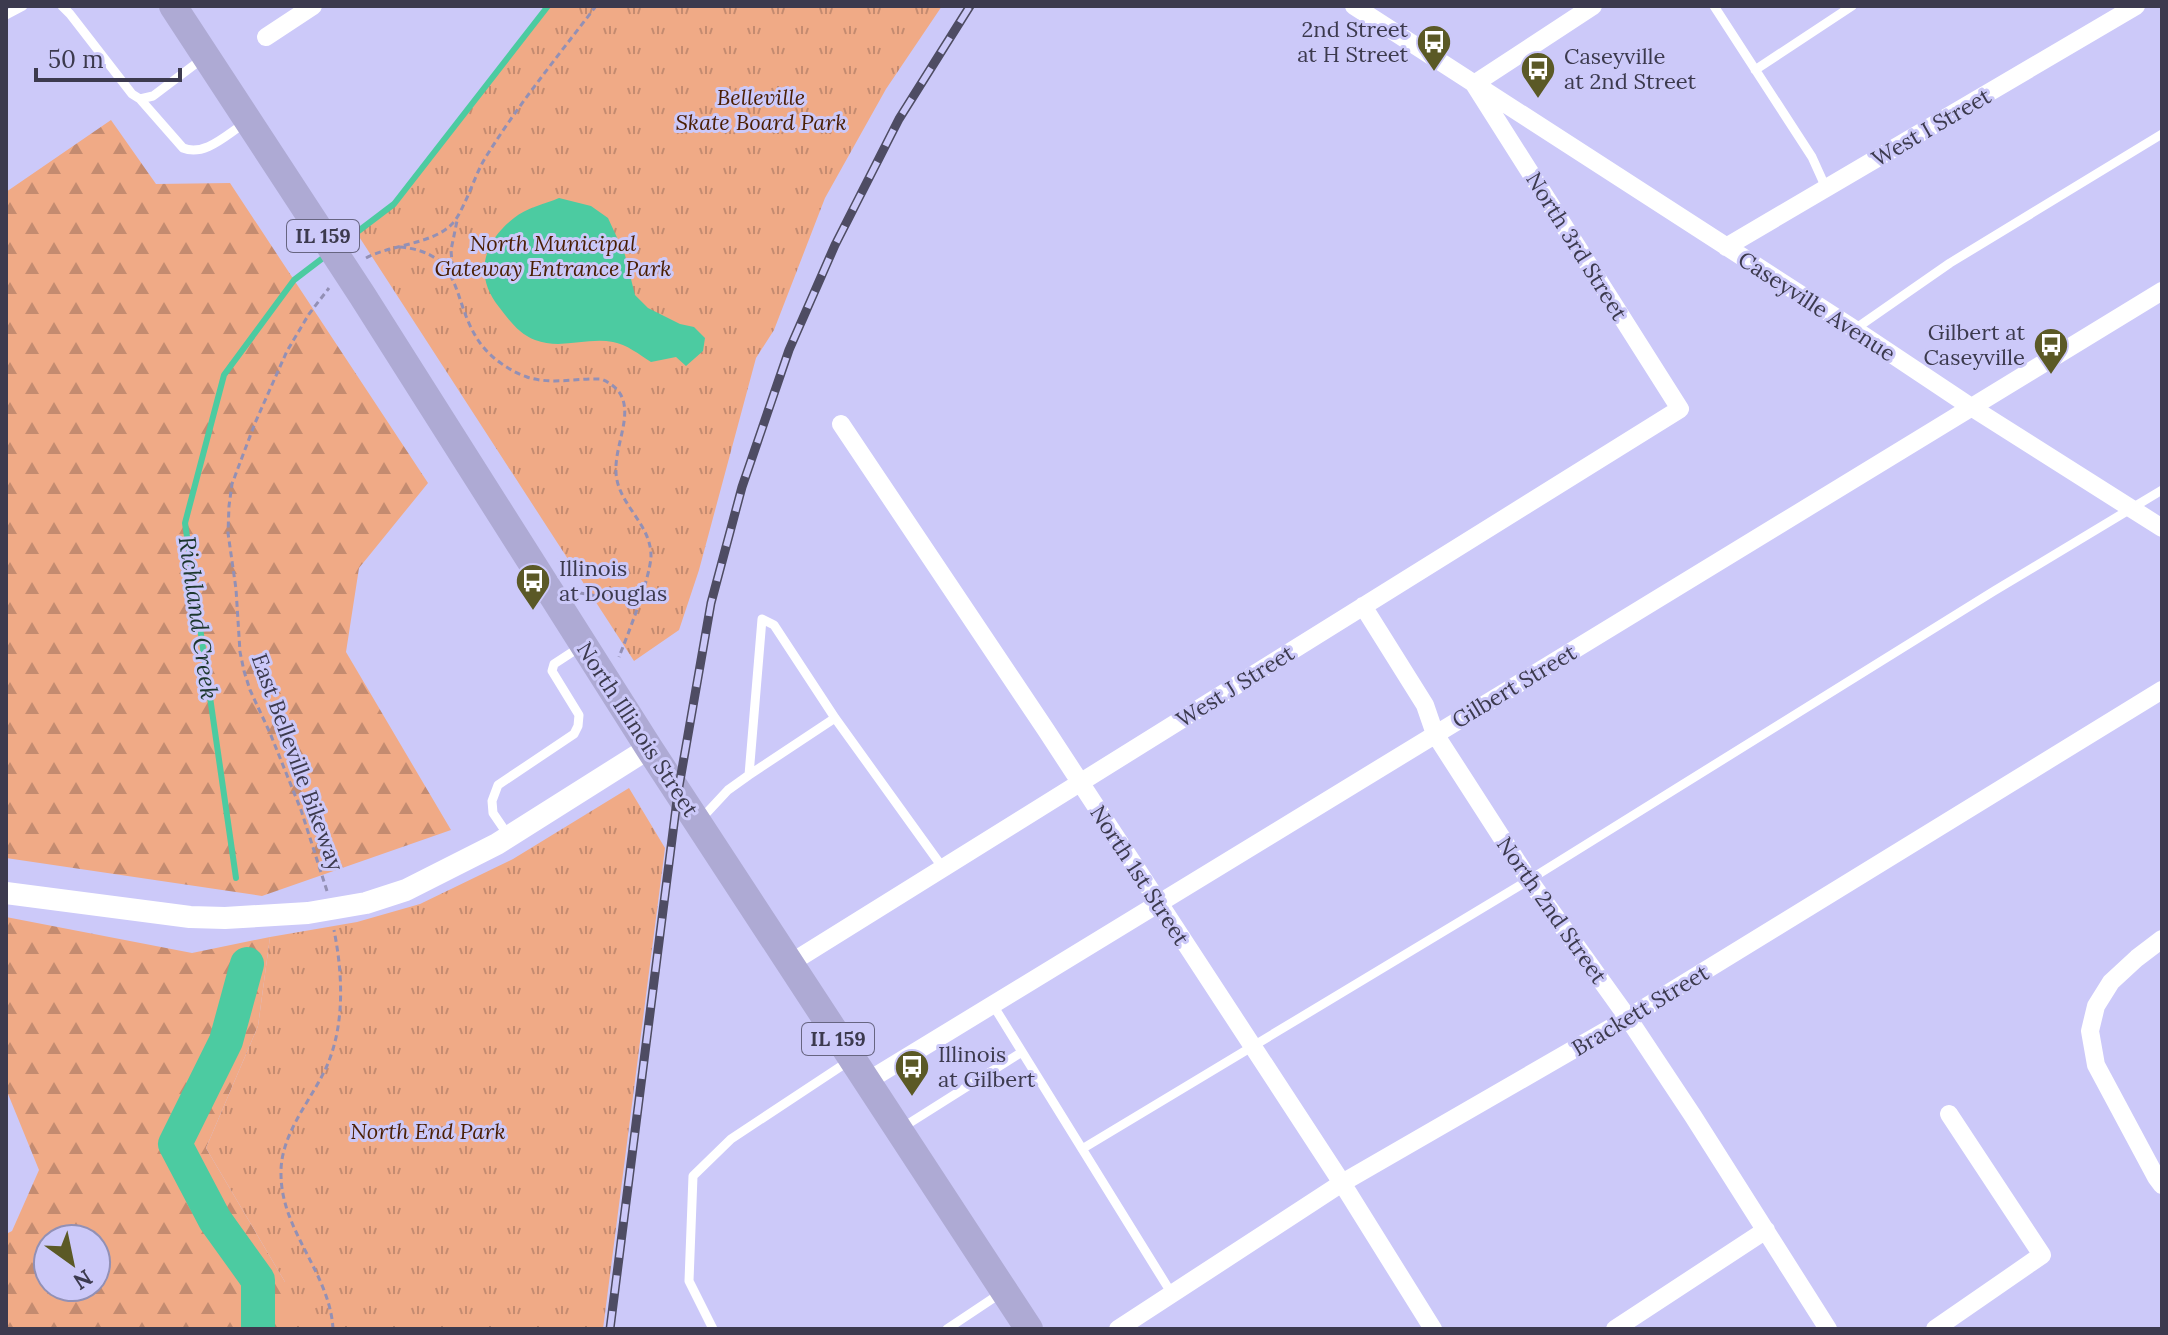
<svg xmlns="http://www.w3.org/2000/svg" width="2168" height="1335" font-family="Lora,serif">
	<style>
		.forest { fill: url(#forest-firs); fill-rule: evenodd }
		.park { fill: url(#park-tufts) }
		.water { fill: #4ccba1 }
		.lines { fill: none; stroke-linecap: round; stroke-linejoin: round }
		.stream { stroke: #4ccba1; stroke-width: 6 }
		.river { stroke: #4ccba1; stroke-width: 34 }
		.path { stroke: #9390b5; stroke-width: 3; stroke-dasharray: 6 4; stroke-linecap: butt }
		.service { stroke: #fff; stroke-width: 9 }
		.minor { stroke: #fff; stroke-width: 18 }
		.tertiary { stroke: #fff; stroke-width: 22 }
		.primary { stroke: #aeaad4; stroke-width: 28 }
		.rail-casing { stroke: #4e4c63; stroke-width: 9 }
		.rail { stroke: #ccc9f9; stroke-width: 6; stroke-dasharray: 18; stroke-linecap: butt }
		.labels { text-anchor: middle; stroke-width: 6; stroke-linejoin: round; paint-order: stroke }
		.shield { fill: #ccc9f9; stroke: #676581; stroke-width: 2 }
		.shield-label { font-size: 20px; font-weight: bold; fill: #3c3a4e }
		.poi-label { font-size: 22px; fill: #3c3a4e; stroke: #ccc9f9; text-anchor: start }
		.park-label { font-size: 22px; font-style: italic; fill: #4a1e03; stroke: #ccc9f9 }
		.street-label { font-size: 22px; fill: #3c3a4e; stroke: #ccc9f9 }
		.water-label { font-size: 24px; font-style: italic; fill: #1c372d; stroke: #ccc9f9 }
	</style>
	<defs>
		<pattern id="forest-firs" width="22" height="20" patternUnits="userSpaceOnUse" patternTransform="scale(2)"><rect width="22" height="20" fill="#f0aa86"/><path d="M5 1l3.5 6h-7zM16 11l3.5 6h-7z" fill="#c48b70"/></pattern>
		<pattern id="park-tufts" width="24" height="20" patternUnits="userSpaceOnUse" patternTransform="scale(2)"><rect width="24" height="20" fill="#f0aa86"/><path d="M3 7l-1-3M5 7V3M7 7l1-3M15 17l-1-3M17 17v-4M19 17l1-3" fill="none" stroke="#c48b70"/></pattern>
	</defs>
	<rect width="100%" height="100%" fill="#ccc9f9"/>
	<path class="forest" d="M 111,120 L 156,184 L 230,183 L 428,483 L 359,568 L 346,652 L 451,830 L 262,896 L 6,858 L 6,192 Z
		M 6,917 L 192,953 L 270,937 L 258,1026 L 206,1148 L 285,1282 L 285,1329 L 6,1329 L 6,1234 L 12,1231 L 39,1170 L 6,1089 ZM 48,1239 L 96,1239 L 96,1287 L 48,1287 Z"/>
	<path class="park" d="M 548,6 L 942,6 L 886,89 L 825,198 L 774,330 L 756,358 L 699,570 L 679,630 L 634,661 L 356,232 L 394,204 Z
		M 629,788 L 665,848 L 603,1329 L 285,1329 L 285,1282 L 206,1148 L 258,1026 L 270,937 L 357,922 L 420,904 L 513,859 Z"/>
	<path class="water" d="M 559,198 L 591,206 L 608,218 L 625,255 L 635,295 L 648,308 L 680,324 L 694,327 L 705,338 L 703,351 L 686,366 L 676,357 L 651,362 C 640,355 626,344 613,342 C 587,337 561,350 535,340 C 519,334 509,320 499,307 C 473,275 484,241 514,218 C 526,208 545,204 559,198 Z"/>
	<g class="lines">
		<path class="stream" d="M 340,245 L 394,204 L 548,6
			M 236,878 L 185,523 L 224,375 L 294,280 L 328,254"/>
		<path class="river" d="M 247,964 L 226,1041 L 175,1144 L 215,1220 L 258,1280 L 258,1329"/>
		<path class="path" d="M 400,247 C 464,253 451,299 478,340 C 488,356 509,371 527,377 C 551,385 577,378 601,379 C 645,397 614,439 616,472 C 617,504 651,523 651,556 C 650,579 628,634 619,657
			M 366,258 C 390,245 432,244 451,225 C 463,214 474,177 484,160 C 517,106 558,56 596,6
			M 453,277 L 451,250 L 457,221
			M 580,593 C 604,597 623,603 643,583
			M 327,891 L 301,810 L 270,733 L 250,690 L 244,671 L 240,652 L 236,589 L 228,533 L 229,506 L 232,484 L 255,423 L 287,351 L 309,314 L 329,288
			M 333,1329 C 330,1273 281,1231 281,1174 C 280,1135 310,1102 326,1068 C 345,1026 343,975 334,930"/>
		<path class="service" d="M 62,6 L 70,14 L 132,94 L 140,99 L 153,96 L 202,59
			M 1714,6 L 1812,157 L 1826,188
			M 6,15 L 23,6
			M 1755,70 L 1852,6
			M 140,99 L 183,148 C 205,157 227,134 245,123
			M 1855,329 L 1950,263 L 2162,134
			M 749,775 L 835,718
			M 701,819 L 728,790 L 749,775 L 762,619 L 774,625 L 835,718 L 943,868
			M 508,835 L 493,813 L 492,801 L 498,785 L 574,734 L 578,726 L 579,715 L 552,671 L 554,664 L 580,647
			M 993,1005 L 1172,1294
			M 900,1129 L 1022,1052
			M 1082,1149 L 1529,880 L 1994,591 L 2162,490
			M 713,1329 L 689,1281 L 693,1176 L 731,1139 L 849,1061
			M 947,1329 L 1001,1293"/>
		<path class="minor" d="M 1354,6 L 1851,327 L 1971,407 L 2162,528
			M 266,37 L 313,6
			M 1474,84 L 1593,6
			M 1726,247 L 2136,6
			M 841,424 L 1046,730 L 1342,1183 L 1433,1329
			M 1363,606 L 1425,705 L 1435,734 L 1529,880 L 1628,1018 L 1693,1116 L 1828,1329
			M 2162,939 L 2137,958 L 2111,982 L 2096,1006 L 2090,1031 L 2096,1065 L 2156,1177 L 2162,1185
			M 789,964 L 1680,409 L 1474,84
			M 866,1082 L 2162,291
			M 1118,1329 L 1342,1183 L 1628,1018 L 2162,690
			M 1615,1329 L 1766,1230
			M 1935,1329 L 2042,1255 L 1949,1114"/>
		<path class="tertiary" d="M 6,893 L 190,917 L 225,918 L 308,913 L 366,903 L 406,890 L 497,844 L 649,748"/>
		<path class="primary" d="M 173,6 L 362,295 L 649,748 L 1029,1329"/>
		<defs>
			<path id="rail" d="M 610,1329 L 678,792 L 711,603 L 742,487 L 789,350 L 835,245 L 899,119 L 970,6"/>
		</defs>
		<use href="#rail" class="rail-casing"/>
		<use href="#rail" class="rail"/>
	</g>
	<defs>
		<symbol id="bus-pin" viewBox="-11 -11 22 30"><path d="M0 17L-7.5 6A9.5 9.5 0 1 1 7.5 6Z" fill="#5b5926" stroke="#ccc9f9"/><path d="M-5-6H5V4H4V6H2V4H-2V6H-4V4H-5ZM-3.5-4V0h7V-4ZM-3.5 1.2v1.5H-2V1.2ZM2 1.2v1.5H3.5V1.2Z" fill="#fff"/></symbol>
	</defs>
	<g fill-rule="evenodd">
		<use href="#bus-pin" x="1414" y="22" width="40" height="54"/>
		<use href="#bus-pin" x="1518" y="49" width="40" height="54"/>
		<use href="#bus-pin" x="2031" y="325" width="40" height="54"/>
		<use href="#bus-pin" x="513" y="561" width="40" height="54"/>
		<use href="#bus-pin" x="892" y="1047" width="40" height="54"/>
	</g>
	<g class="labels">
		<g class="shield">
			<rect x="287" y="220" width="72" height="32" rx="6"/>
			<rect x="802" y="1023" width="72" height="32" rx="6"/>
		</g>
		<g class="shield-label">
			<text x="323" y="243">IL 159</text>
			<text x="838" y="1046">IL 159</text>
		</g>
		<g class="poi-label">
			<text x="1408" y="37" text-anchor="end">2nd Street<tspan x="1408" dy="25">at H Street</tspan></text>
			<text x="1564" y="64">Caseyville<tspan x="1564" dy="25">at 2nd Street</tspan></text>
			<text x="2025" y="340" text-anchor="end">Gilbert at<tspan x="2025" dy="25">Caseyville</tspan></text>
			<text x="559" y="576">Illinois<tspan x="559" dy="25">at Douglas</tspan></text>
			<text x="938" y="1062">Illinois<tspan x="938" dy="25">at Gilbert</tspan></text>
		</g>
		<g class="park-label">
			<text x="761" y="105">Belleville<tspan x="761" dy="25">Skate Board Park</tspan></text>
			<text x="553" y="251">North Municipal<tspan x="553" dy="25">Gateway Entrance Park</tspan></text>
			<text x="428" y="1139">North End Park</text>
		</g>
		<g class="street-label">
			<text transform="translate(1931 127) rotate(-30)" y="8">West I Street</text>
			<text transform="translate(1577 246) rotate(58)" y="8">North 3rd Street</text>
			<text transform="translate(1817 306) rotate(33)" y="8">Caseyville Avenue</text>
			<text transform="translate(1235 686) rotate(-32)" y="8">West J Street</text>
			<text transform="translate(1514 686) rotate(-31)" y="8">Gilbert Street</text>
			<text transform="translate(638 729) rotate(57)" y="8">North Illinois Street</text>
			<text transform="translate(298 762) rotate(70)" y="8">East Belleville Bikeway</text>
			<text transform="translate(1140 875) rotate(57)" y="8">North 1st Street</text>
			<text transform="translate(1552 910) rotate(55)" y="8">North 2nd Street</text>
			<text transform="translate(1640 1010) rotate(-31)" y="8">Brackett Street</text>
		</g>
		<g class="water-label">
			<text transform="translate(198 618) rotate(82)" y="8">Richland Creek</text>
		</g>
	</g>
	<rect width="2168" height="1335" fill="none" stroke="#3c3a4e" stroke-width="16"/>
	<g transform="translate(72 1263) rotate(147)"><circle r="38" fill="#ccc9f9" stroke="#9290b5" stroke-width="2"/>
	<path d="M0-6L14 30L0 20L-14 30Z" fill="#5b5926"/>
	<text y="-12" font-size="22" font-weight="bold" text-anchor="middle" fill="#3c3a4e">N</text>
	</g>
	<path d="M36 68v12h144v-12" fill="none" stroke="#3c3a4e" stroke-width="4"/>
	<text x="48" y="68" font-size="24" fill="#3c3a4e" stroke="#ccc9f9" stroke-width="6" paint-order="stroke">50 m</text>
</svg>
